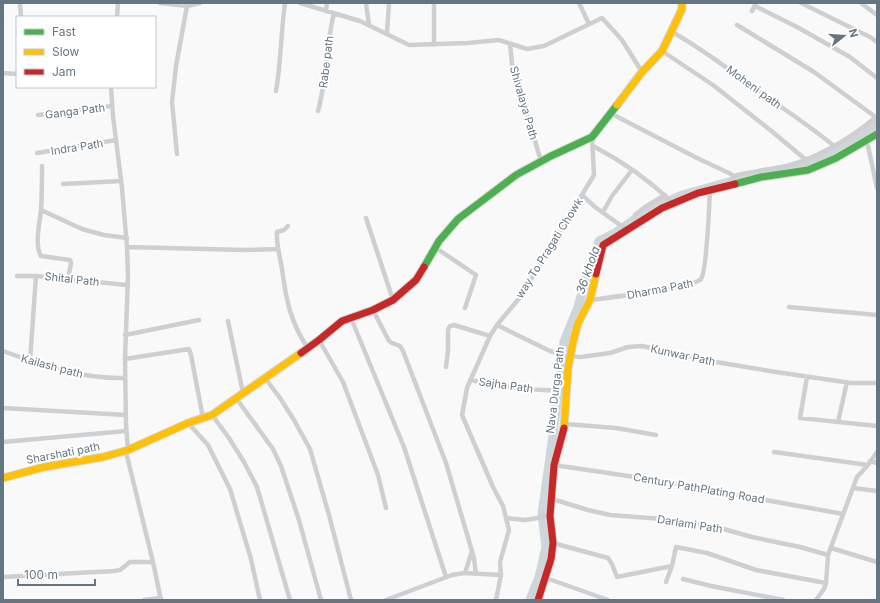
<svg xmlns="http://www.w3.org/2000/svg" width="880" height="603" font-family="Inter,sans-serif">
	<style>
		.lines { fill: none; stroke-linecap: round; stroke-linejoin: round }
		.river { stroke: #ced6d9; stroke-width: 9 }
		.fast-casing { stroke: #d5d6d7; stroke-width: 9 }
		.slow-casing { stroke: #d5d6d7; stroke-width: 9 }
		.jam-casing { stroke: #d5d6d7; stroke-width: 9 }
		.street { stroke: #cecfd0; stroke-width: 4.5 }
		.fast { stroke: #4caf50; stroke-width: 7 }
		.slow { stroke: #ffc107; stroke-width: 7 }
		.jam { stroke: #c62828; stroke-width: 7 }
		.labels { text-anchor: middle; stroke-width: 4; stroke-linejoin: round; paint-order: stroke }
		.street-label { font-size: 11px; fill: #657683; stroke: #fff }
		.water-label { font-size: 12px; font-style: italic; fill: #60757c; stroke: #fff }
	</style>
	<rect width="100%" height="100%" fill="#f9f9f9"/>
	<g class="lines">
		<path class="river" d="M 530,600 L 539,577 L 546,547 L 542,514 L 553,436 L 564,342 L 578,307 L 587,275 L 599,241 L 615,233 L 650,209 L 682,195 L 761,173 L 799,167 L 832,154 L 857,139 L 877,123"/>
		<defs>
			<path id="fast" d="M 735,184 L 761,177 L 808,170 L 836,158 L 877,134
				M 424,267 L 439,241 L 458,219 L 516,175 L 551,156 L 592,137 L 617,105"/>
			<path id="slow" d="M 617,105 L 642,72 L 662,51 L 682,9 L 682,3
				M 564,428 L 568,368 L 573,342 L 578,323 L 590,300 L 596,274
				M 3,478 L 44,467 L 103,457 L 128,450 L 188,423 L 212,415 L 301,353"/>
			<path id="jam" d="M 596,274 L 603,245 L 662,208 L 698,193 L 735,184
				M 301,353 L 319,340 L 342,321 L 373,310 L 393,300 L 416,280 L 424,267
				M 538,600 L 551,559 L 553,543 L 550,516 L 554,465 L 564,428"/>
		</defs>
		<use href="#fast" class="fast-casing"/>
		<use href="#slow" class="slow-casing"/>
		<use href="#jam" class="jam-casing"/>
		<path class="street" d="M 20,3 L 21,17
			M 160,3 L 187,6 L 200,3
			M 300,3 L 360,21 L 409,45 L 468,43 L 499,40 L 527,49 L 544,46 L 602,18 L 622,40 L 642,72
			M 366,3 L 369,25
			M 579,3 L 589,24
			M 801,3 L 870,37 L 877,42
			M 861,3 L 877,15
			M 755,6 L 797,27 L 850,57 L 877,78
			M 326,11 L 327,3
			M 752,11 L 756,3
			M 117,17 L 118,3
			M 737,25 L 814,72 L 877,118
			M 672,32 C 703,49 731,71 760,92 C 785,110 810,126 834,146
			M 387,33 L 389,3
			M 510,44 L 512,64 L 541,161
			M 434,45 L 434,3
			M 662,51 L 713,85 L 769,129 L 805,159 L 808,170
			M 3,73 L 17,74
			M 111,87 L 113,116 L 122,188 L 127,247 L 128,276 L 125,359 L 126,424 L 128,450 L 126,452 L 153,562 L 161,600
			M 276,91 C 281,62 281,32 285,3
			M 318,111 C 327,79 326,45 334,13
			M 610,113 L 697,158 L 731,174 L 733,176 L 735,185
			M 38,115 L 112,106
			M 865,142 L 868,146 L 877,188
			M 593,146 C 622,161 649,180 673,203
			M 37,153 L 116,140
			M 177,154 L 172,102 L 176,66 L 187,6
			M 42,166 C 42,181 42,195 41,210 C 40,222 34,245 41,256 L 70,260 L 71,263 L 68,279
			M 733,176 C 749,172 765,170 782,167 C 814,160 852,138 877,116
			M 63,184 L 121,181
			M 582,195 L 595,207 L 627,230
			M 41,210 L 82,229 L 104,235 L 127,238
			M 603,212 L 612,196 L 632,170
			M 635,215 L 645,207 L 665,195
			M 366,218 L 393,300
			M 288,226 L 284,230 L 277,232 C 276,244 280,256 282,269 C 286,299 290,321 307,347
			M 127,247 L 244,250 L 278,249
			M 436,248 L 476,275 L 465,308
			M 17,276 L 36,276 L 127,285
			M 590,300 C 606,298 694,288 701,279 C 707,271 709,206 710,191
			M 789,307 L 877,315
			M 373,310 L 389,341 L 392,343 L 400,346 L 403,351 L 446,463 L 474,558 L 476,574
			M 351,318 L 404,447 L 446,577
			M 228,321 L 243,393
			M 497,325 L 550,351 L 566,356 L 581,357 L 610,353 L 628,347 L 642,346 L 716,362 L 776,372 L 851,383 L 877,383
			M 125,335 L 199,320
			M 319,340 L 343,382 L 378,475 L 386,508
			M 3,351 C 43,366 83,379 125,378
			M 125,359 L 189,349 L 191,355 L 203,418
			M 30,361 L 36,276
			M 446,367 L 448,350 L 448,330 L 450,326 L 454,325 L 490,336
			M 807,377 L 800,418 L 877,426
			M 265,378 L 280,398 L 294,420 L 310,449 L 329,515 L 351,600
			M 470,380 L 522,389 L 566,391
			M 236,398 L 273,449 L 281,466 L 299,520 L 321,600
			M 3,408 L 126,415
			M 212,415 L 229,438 L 244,462 L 257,487 L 290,600
			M 838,422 L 847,382
			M 188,423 L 208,445 L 230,489 L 251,559 L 260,600
			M 565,424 L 616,428 L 656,435
			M 3,442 L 126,431
			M 774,452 L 868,465
			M 870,461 L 877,463
			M 554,465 L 655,480 L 843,514
			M 853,488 L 877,491
			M 552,499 L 588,510 L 610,515 L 676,520 L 720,528 L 752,537 L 800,547 L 828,555
			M 506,518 L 525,520 L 550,516
			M 553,543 L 608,558 L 612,564 L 617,577 L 672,566
			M 831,548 L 877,562
			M 465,573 L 472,551
			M 3,577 L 114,571 L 120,570 L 130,562 L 153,562
			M 546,578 L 608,600
			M 683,579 L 711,586 L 783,600
			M 666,582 L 672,566 L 676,547 L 707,553 L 756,570 L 826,583
			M 144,600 L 160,598
			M 386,600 L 452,575 L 465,573 L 501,575
			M 496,600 L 501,575 L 500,562 L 509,530 L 503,506 L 493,487 L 462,415 L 467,388 L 490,336 L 497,325 L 521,296 L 594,175 L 592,137
			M 816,600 L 824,589 L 826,583 L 828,555 L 857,477 L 868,465 L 877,452"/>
		<use href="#fast" class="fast"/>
		<use href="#slow" class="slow"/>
		<use href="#jam" class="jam"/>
	</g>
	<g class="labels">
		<g class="street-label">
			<text transform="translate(326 62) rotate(-83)" y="4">Rabe path</text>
			<text transform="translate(754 87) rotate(36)" y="4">Moheni path</text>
			<text transform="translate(524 103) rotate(74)" y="4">Shivalaya Path</text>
			<text transform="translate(75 111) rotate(-7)" y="4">Ganga Path</text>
			<text transform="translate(77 147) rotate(-9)" y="4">Indra Path</text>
			<text transform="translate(549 248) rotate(-58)" y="4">way To Pragati Chowk</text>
			<text transform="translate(72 279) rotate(6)" y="4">Shital Path</text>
			<text transform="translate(660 289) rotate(-11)" y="4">Dharma Path</text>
			<text transform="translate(683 355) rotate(12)" y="4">Kunwar Path</text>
			<text transform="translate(52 366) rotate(15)" y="4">Kailash path</text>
			<text transform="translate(506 385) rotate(8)" y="4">Sajha Path</text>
			<text transform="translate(555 390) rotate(-83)" y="4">Nava Durga Path</text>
			<text transform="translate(63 453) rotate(-11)" y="4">Sharshati path</text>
			<text transform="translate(699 488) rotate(10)" y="4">Century PathPlating Road</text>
			<text transform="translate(690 524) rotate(9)" y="4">Darlami Path</text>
		</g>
		<g class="water-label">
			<text transform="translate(588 270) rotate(-71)" y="4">36 khola</text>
		</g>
	</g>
	<rect width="880" height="603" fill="none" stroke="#657683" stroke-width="8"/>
	<rect x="16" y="16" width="140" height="72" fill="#ffffff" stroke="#c1c8cd"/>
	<rect x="24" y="29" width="20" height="6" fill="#4caf50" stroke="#c1c8cd"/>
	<text x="52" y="36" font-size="12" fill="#657683">Fast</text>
	<rect x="24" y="49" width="20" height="6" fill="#ffc107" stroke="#c1c8cd"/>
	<text x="52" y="56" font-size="12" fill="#657683">Slow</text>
	<rect x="24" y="69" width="20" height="6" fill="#c62828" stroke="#c1c8cd"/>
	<text x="52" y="76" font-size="12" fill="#657683">Jam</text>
	<g transform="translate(844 36) rotate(73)" stroke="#ffffff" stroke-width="3" paint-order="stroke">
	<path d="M0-3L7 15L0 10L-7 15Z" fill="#657683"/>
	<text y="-6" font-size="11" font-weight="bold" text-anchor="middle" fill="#657683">N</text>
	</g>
	<path d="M18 579v6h77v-6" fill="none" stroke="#657683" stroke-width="2"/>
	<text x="24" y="579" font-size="12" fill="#657683" stroke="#ffffff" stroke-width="3" paint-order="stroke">100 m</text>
</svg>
